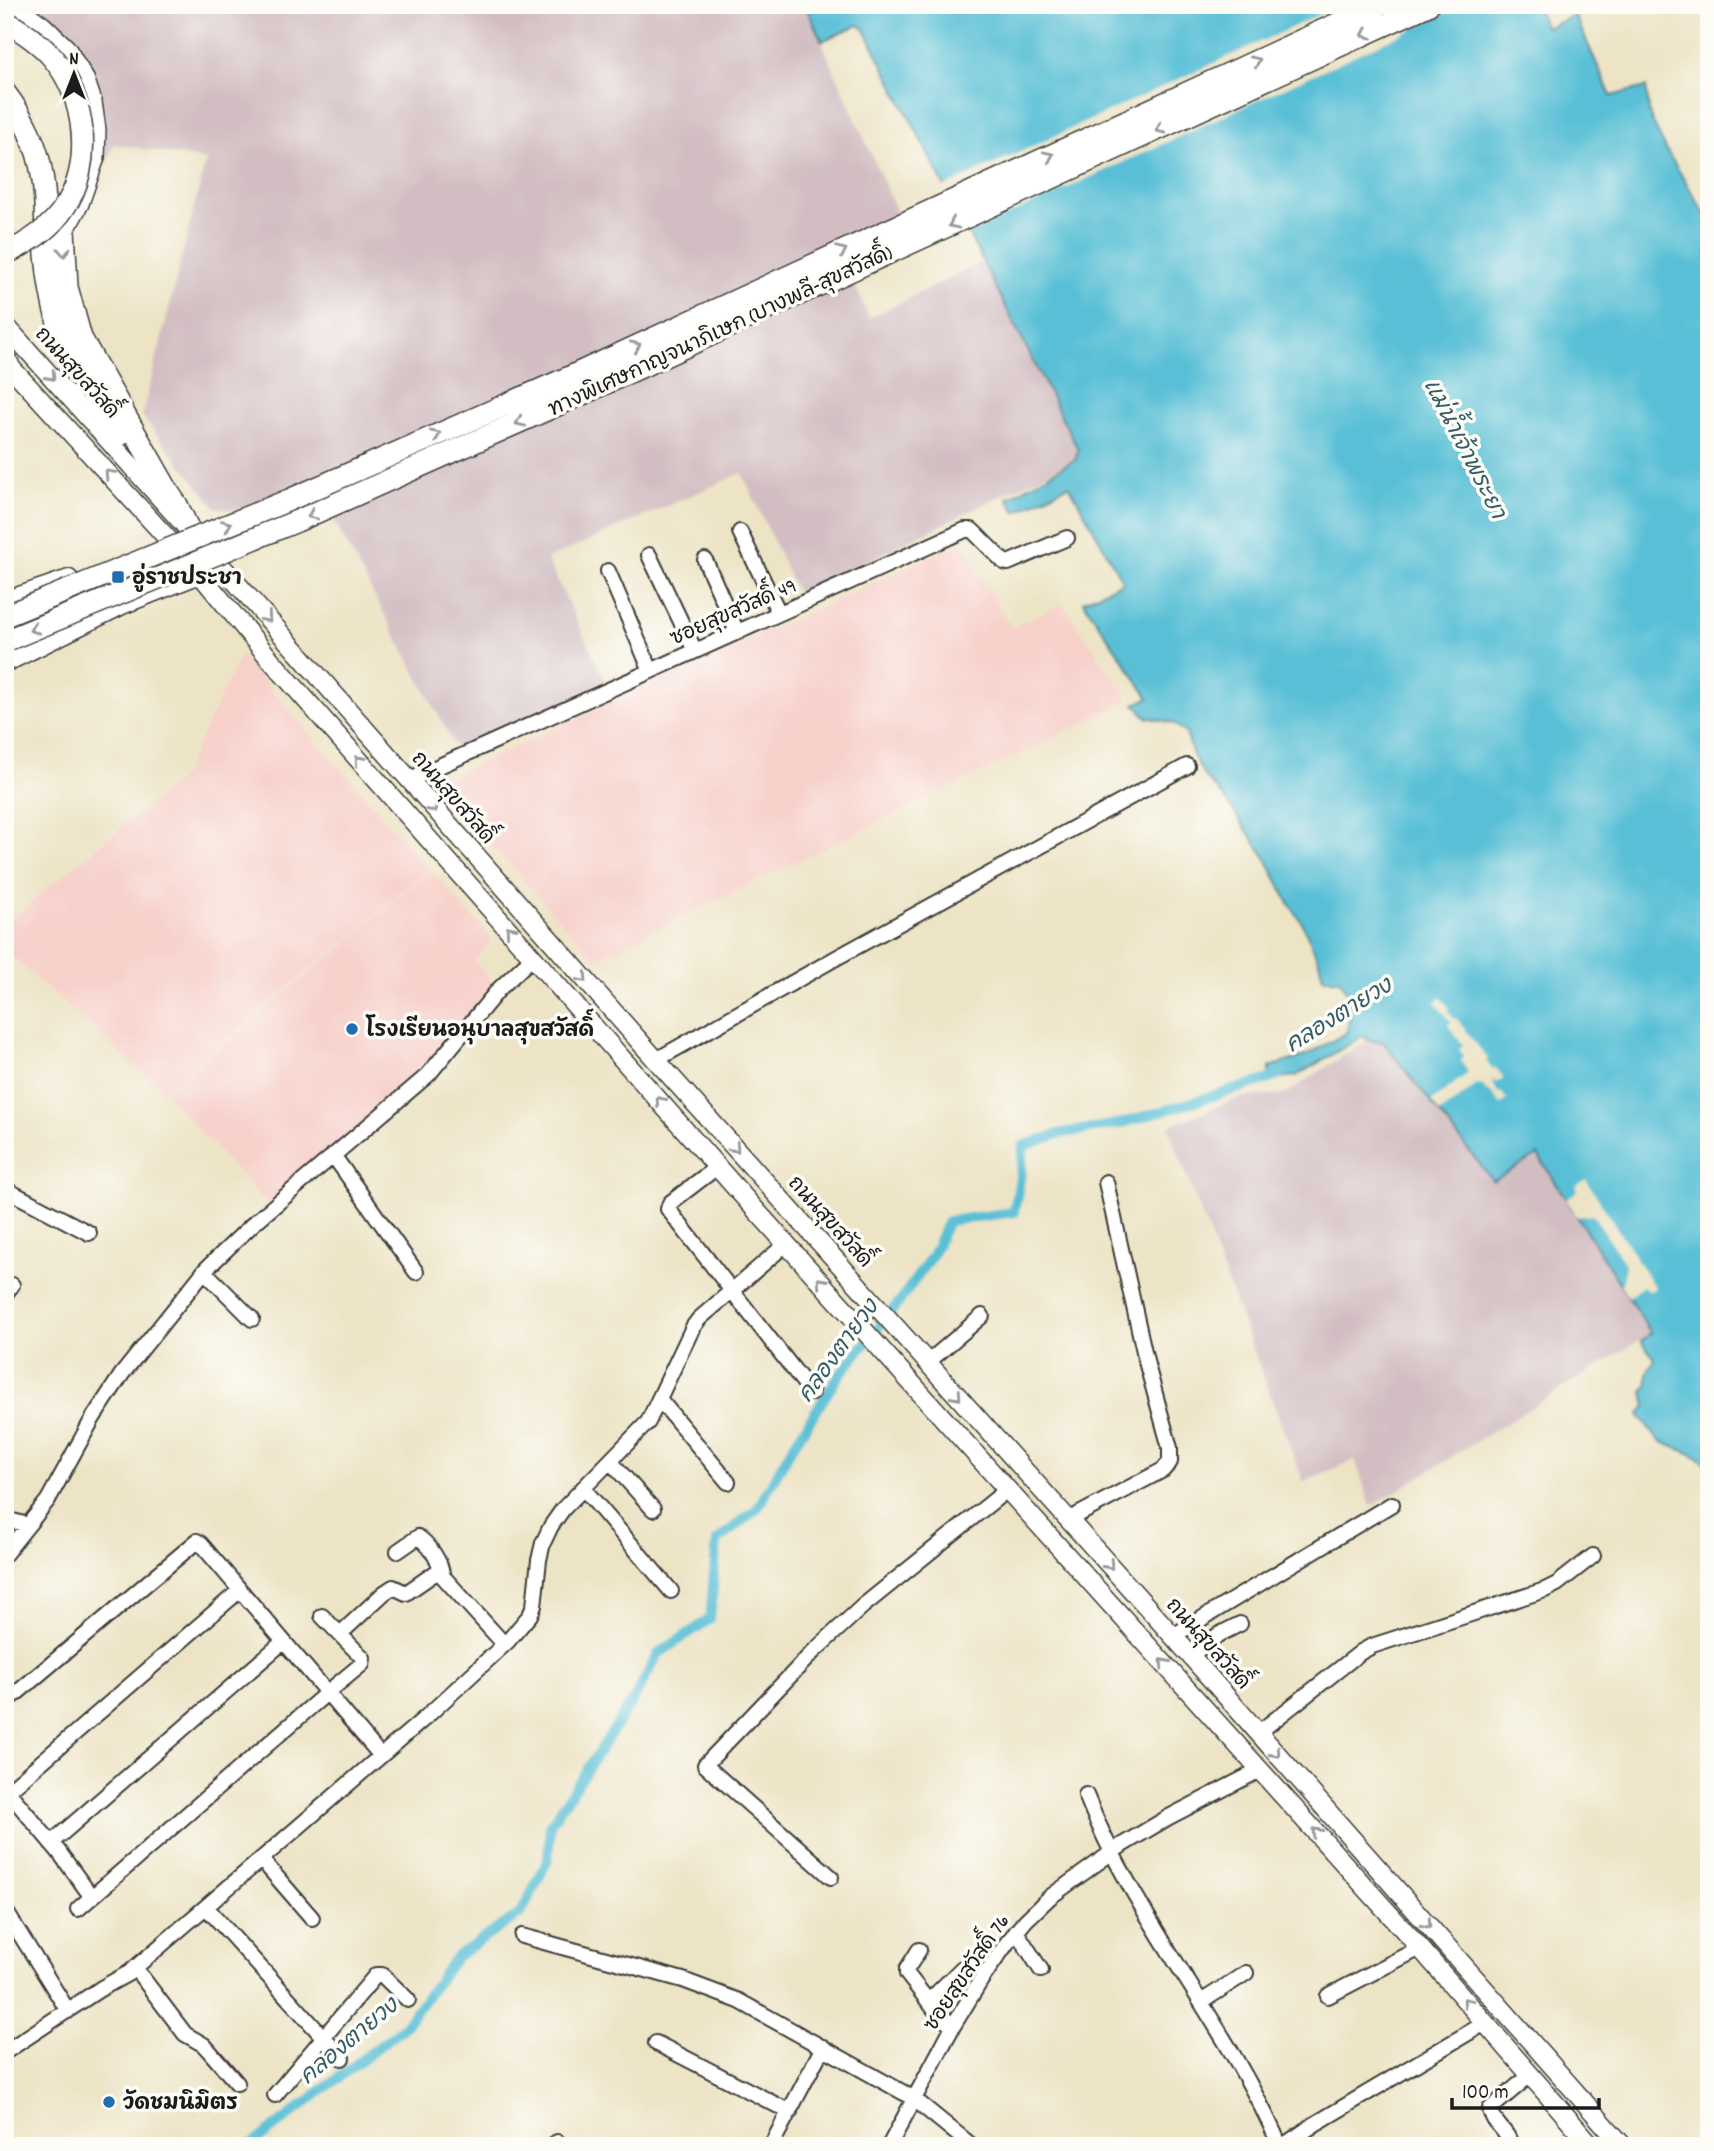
<svg xmlns="http://www.w3.org/2000/svg" width="1714" height="2151" font-family="Dekko,'Playpen Sans Thai',sans-serif">
	<style>
		.built { fill: #f7d0ca }
		.industrial { fill: #d2bec2 }
		.water { fill: #58bfd6; stroke: #3a6e79; stroke-width: 2 }
		.pier { fill: #ede4c6 }
		.lines { fill: none; stroke-linecap: round; stroke-linejoin: round }
		.canal { stroke: #58bfd6; stroke-width: 10 }
		.minor-casing { stroke: #3b3a36; stroke-width: 18 }
		.major-casing { stroke: #3b3a36; stroke-width: 21 }
		.highway-casing { stroke: #3b3a36; stroke-width: 24 }
		.minor { stroke: #fff; stroke-width: 14 }
		.major { stroke: #fff; stroke-width: 18 }
		.highway { stroke: #fff; stroke-width: 21 }
		.highway-bridge-casing { stroke: #3b3a36; stroke-width: 24; stroke-linecap: butt }
		.highway-bridge { stroke: #fff; stroke-width: 21 }
		.oneway { stroke: #999 }
		.poi-dot { fill: #1f6fb2; stroke: #fdfcf7; stroke-width: 2.5 }
		.labels { text-anchor: middle; stroke-width: 7; stroke-linejoin: round; paint-order: stroke }
		.street-label { font-size: 21px; fill: #1c1c1c; stroke: #fdfcf7 }
		.poi-label { font-size: 21px; font-weight: bold; fill: #1c1c1c; stroke: #fdfcf7; text-anchor: start }
		.water-label { font-size: 23px; font-style: italic; fill: #345d66; stroke: #fdfcf7 }
	</style>
	<rect width="100%" height="100%" fill="#fdfcf7"/>
	<filter id="ink" filterUnits="userSpaceOnUse"><feTurbulence type="fractalNoise" baseFrequency=".0143" numOctaves="2"/><feDisplacementMap in="SourceGraphic" scale="14" xChannelSelector="R" yChannelSelector="G"/><feConvolveMatrix kernelMatrix="1 2 1 2 8 2 1 2 1" color-interpolation-filters="sRGB"/></filter>
	<filter id="wash" filterUnits="userSpaceOnUse"><feTurbulence type="fractalNoise" baseFrequency=".00686" numOctaves="4" result="noise"/><feDisplacementMap in="SourceGraphic" scale="28" xChannelSelector="R" yChannelSelector="G"/><feGaussianBlur stdDeviation="1.57" result="paint"/><feColorMatrix in="noise" values="0 0 0 0 0 0 0 0 0 0 0 0 0 0 0 0 0 1.4 0 .05"/><feComposite in="paint" operator="in"/></filter>
	<g filter="url(#wash)">
		<rect width="100%" height="100%" fill="#ede4c6"/>
		<path class="built" d="M 962,542 L 1011,628 L 1063,604 L 1129,701 L 595,959 L 435,783 Z
			M 240,655 L 429,869 L 164,1092 L 5,950 L 5,924 L 183,776 Z
			M 431,870 L 492,939 L 474,961 L 496,986 L 425,1072 L 268,1205 L 166,1094 Z"/>
		<path class="industrial" d="M 27,5 L 790,5 L 792,8 L 805,5 L 907,235 L 847,267 L 869,318 L 983,262 L 1078,449 L 1076,459 L 798,595 L 742,473 L 547,559 L 606,682 L 456,748 L 332,517 L 216,508 L 142,416 L 206,160 L 114,144 L 104,168 L 104,114 L 95,73 L 72,43 Z
			M 1368,1040 L 1383,1042 L 1493,1181 L 1538,1155 L 1651,1333 L 1371,1507 L 1355,1460 L 1303,1481 L 1168,1126 L 1242,1097 L 1285,1094 Z"/>
		<path class="water" d="M 805,5 L 1536,5 L 1546,28 L 1575,15 L 1611,96 L 1646,87 L 1650,117 L 1668,153 L 1709,221 L 1708,1464 L 1692,1454 L 1659,1441 L 1639,1415 L 1646,1406 L 1643,1392 L 1648,1383 C 1646,1373 1648,1370 1654,1362 L 1654,1358 L 1641,1341 L 1651,1333 L 1538,1155 L 1493,1181 L 1383,1042 L 1368,1040 L 1363,1036 L 1296,1076 L 1269,1079 L 1270,1067 L 1305,1056 L 1346,1033 C 1352,1012 1353,999 1340,980 L 1323,978 L 1319,961 L 1301,921 L 1290,905 L 1264,855 L 1223,796 L 1205,777 L 1193,755 L 1186,733 L 1173,723 L 1147,717 L 1135,704 L 1149,698 L 1083,601 L 1123,582 L 1069,485 L 1016,512 L 1008,498 L 1076,459 L 1078,449 L 864,28 L 858,25 L 822,41 Z"/>
		<path class="pier" d="M 1340,5 L 1464,5 L 965,235 L 942,188 Z
			M 1441,997 L 1450,1009 L 1448,1011 L 1454,1019 L 1456,1018 L 1488,1059 L 1486,1061 L 1492,1069 L 1496,1068 L 1504,1078 L 1497,1083 L 1494,1079 L 1492,1081 L 1498,1093 L 1501,1092 L 1507,1100 L 1501,1104 L 1490,1091 L 1488,1092 L 1483,1086 L 1478,1084 L 1440,1113 L 1431,1102 L 1468,1073 L 1461,1060 L 1464,1056 L 1459,1049 L 1463,1045 L 1448,1025 L 1451,1021 L 1435,1003 Z
			M 1586,1179 L 1655,1288 L 1649,1292 L 1643,1286 L 1628,1297 L 1620,1284 L 1623,1281 L 1625,1264 L 1593,1215 L 1577,1217 L 1566,1199 L 1578,1191 L 1576,1186 Z"/>
		<g class="lines">
			<path class="canal" d="M 250,2146 L 404,2027 L 456,1957 L 521,1913 L 548,1860 L 550,1825 L 634,1699 L 658,1654 L 710,1619 L 717,1541 L 757,1509 L 790,1451 L 838,1377 L 900,1301 L 933,1254 L 948,1221 L 1014,1212 L 1021,1173 L 1023,1146 L 1058,1134 L 1123,1123 L 1269,1079 L 1281,1073"/>
		</g>
	</g>
	<g filter="url(#ink)">
		<g class="lines">
			<defs>
				<path id="minor" d="M 740,532 L 779,613
					M 649,555 L 695,651
					M 705,560 L 737,632
					M 608,571 L 651,671
					M 408,780 L 965,530 L 972,530 L 1004,562 L 1008,563 L 1067,538
					M 656,1060 L 836,958 L 1187,766
					M 333,1155 L 416,1272
					M 717,1167 L 670,1203 L 668,1209 L 812,1393
					M 5,1189 L 89,1233
					M 204,1271 L 252,1319
					M 5,1294 L 12,1285
					M 927,1363 L 982,1316
					M 660,1400 L 728,1482
					M 610,1461 L 653,1509
					M 583,1488 L 671,1591
					M 5,1519 L 28,1525
					M 1068,1520 L 1163,1470 L 1170,1462 L 1170,1448 L 1147,1365 L 1106,1182
					M 398,1551 L 418,1537 C 429,1544 440,1561 442,1573
					M 5,1554 L 48,1500 L 93,1418 L 122,1374 L 206,1269 L 254,1223 L 428,1075 L 499,989 L 533,957
					M 340,1634 L 384,1593 L 393,1587 L 406,1593 L 438,1571 L 504,1644
					M 1173,1636 L 1392,1504
					M 1190,1656 L 1218,1635 L 1240,1624
					M 5,1703 L 197,1541 L 201,1544 L 381,1756
					M 1258,1733 L 1361,1652 L 1372,1646 L 1545,1590 L 1557,1584 L 1593,1556
					M 5,1788 L 59,1852 L 91,1896
					M 8,1791 L 239,1591
					M 1086,1795 C 1135,1920 1227,2023 1280,2146
					M 51,1843 L 283,1642
					M 261,1859 L 312,1918
					M 831,1877 L 705,1765 L 813,1652 L 863,1606 L 1008,1489
					M 206,1907 L 342,2058
					M 78,1909 L 328,1692 L 362,1664 L 363,1658 L 322,1616
					M 5,1910 L 68,2011
					M 1016,1931 L 1041,1970
					M 522,1936 L 683,1980 L 739,2001 L 913,2098 L 972,2146
					M 919,1950 L 907,1969 L 907,1974 L 935,2010 L 953,2026
					M 135,1968 L 185,2034 L 204,2045 L 237,2083
					M 1328,1996 L 1420,1948
					M 929,2001 L 962,1968
					M 1201,2002 L 1246,1973
					M 656,2043 L 790,2112
					M 5,2052 L 100,1989 L 129,1973 L 426,1717 L 508,1641 L 530,1615 L 534,1606 L 539,1560 L 543,1543 L 551,1526 L 563,1509 L 648,1422 L 693,1327 L 699,1319 L 786,1244
					M 275,2095 L 376,1975 L 382,1975 L 408,2000
					M 557,2142 L 563,2146
					M 771,2146 L 823,2047
					M 889,2146 L 953,2026 L 981,1980 L 1007,1943 L 1026,1920 L 1050,1897 L 1122,1845 L 1169,1817 L 1260,1770
					M 1283,2146 L 1315,2124 L 1485,2023
					M 1511,2146 C 1509,2131 1492,2124 1490,2109 L 1530,2075"/>
				<path id="major" d="M 5,325 L 232,578 L 656,1060 L 1173,1636 L 1623,2146
					M 5,361 L 200,574 L 270,659 L 735,1187 L 1420,1948 L 1592,2146
					M 5,601 L 69,579
					M 5,663 L 122,605 L 200,574"/>
				<path id="highway" d="M 7,5 L 20,11 L 42,27 L 65,49 L 84,81 L 91,102 L 95,130 L 94,157 L 78,203 L 64,229 L 67,287 L 81,338 L 168,491
					M 5,93 C 23,116 38,146 42,175 C 47,201 45,228 46,255 C 48,278 52,302 58,323 C 70,365 96,400 122,434
					M 5,363 L 8,364
					M 574,375 L 1378,5
					M 582,394 L 1428,5
					M 160,480 L 177,505 L 189,530"/>
			</defs>
			<use href="#minor" class="minor-casing"/>
			<use href="#major" class="major-casing"/>
			<use href="#highway" class="highway-casing"/>
			<use href="#minor" class="minor"/>
			<use href="#major" class="major"/>
			<use href="#highway" class="highway"/>
			<defs>
				<path id="highway-bridge" d="M 5,21 C 22,31 39,42 52,57 C 86,97 94,165 64,208 C 51,228 26,244 5,254
					M 5,616 L 289,500 L 574,375
					M 5,641 L 297,521 L 582,394"/>
			</defs>
			<use href="#highway-bridge" class="highway-bridge-casing"/>
			<use href="#highway-bridge" class="highway-bridge"/>
		</g>
		<defs><path id="oneway-chevron" d="M-2-3.5L2.5 0L-2 3.5" fill="none" stroke-width="1.6" stroke-linecap="round" stroke-linejoin="round" transform="scale(1.75)"/></defs>
		<g class="oneway">
			<use href="#oneway-chevron" transform="translate(1366 34) rotate(155)"/>
			<use href="#oneway-chevron" transform="translate(1256 61) rotate(-25)"/>
			<use href="#oneway-chevron" transform="translate(1160 129) rotate(155)"/>
			<use href="#oneway-chevron" transform="translate(1049 156) rotate(-25)"/>
			<use href="#oneway-chevron" transform="translate(953 224) rotate(155)"/>
			<use href="#oneway-chevron" transform="translate(842 251) rotate(-25)"/>
			<use href="#oneway-chevron" transform="translate(64 252) rotate(87)"/>
			<use href="#oneway-chevron" transform="translate(636 346) rotate(-25)"/>
			<use href="#oneway-chevron" transform="translate(51 376) rotate(48)"/>
			<use href="#oneway-chevron" transform="translate(520 422) rotate(156)"/>
			<use href="#oneway-chevron" transform="translate(436 435) rotate(-24)"/>
			<use href="#oneway-chevron" transform="translate(109 474) rotate(-133)"/>
			<use href="#oneway-chevron" transform="translate(312 515) rotate(156)"/>
			<use href="#oneway-chevron" transform="translate(227 525) rotate(-22)"/>
			<use href="#oneway-chevron" transform="translate(267 618) rotate(49)"/>
			<use href="#oneway-chevron" transform="translate(34 629) rotate(158)"/>
			<use href="#oneway-chevron" transform="translate(359 760) rotate(-132)"/>
			<use href="#oneway-chevron" transform="translate(433 808) rotate(49)"/>
			<use href="#oneway-chevron" transform="translate(510 930) rotate(-131)"/>
			<use href="#oneway-chevron" transform="translate(583 978) rotate(49)"/>
			<use href="#oneway-chevron" transform="translate(660 1101) rotate(-131)"/>
			<use href="#oneway-chevron" transform="translate(735 1148) rotate(48)"/>
			<use href="#oneway-chevron" transform="translate(821 1282) rotate(-132)"/>
			<use href="#oneway-chevron" transform="translate(957 1396) rotate(48)"/>
			<use href="#oneway-chevron" transform="translate(1109 1565) rotate(48)"/>
			<use href="#oneway-chevron" transform="translate(1164 1663) rotate(-132)"/>
			<use href="#oneway-chevron" transform="translate(1276 1753) rotate(48)"/>
			<use href="#oneway-chevron" transform="translate(1316 1832) rotate(-132)"/>
			<use href="#oneway-chevron" transform="translate(1427 1924) rotate(48)"/>
			<use href="#oneway-chevron" transform="translate(1467 2002) rotate(-130)"/>
		</g>
	</g>
	<g class="poi-dot">
		<rect x="111" y="570" width="14" height="14" rx="3.5"/>
		<circle cx="352" cy="1029" r="7"/>
		<circle cx="109" cy="2102" r="7"/>
	</g>
	<g class="labels">
		<g class="street-label">
			<text transform="translate(720 330) rotate(-25)" y="7">ทางพิเศษกาญจนาภิเษก (บางพลี-สุขสวัสดิ์)</text>
			<text transform="translate(78 372) rotate(48)" y="7">ถนนสุขสวัสดิ์</text>
			<text transform="translate(733 611) rotate(-24)" y="7">ซอยสุขสวัสดิ์ 49</text>
			<text transform="translate(454 797) rotate(49)" y="7">ถนนสุขสวัสดิ์</text>
			<text transform="translate(831 1221) rotate(48)" y="7">ถนนสุขสวัสดิ์</text>
			<text transform="translate(1209 1643) rotate(48)" y="7">ถนนสุขสวัสดิ์</text>
			<text transform="translate(966 1972) rotate(-56)" y="7">ซอยสุขสวัสดิ์ 76</text>
		</g>
		<g class="poi-label">
			<text x="132" y="584">อู่ราชประชา</text>
			<text x="366" y="1036">โรงเรียนอนุบาลสุขสวัสดิ์</text>
			<text x="123" y="2109">วัดชมนิมิตร</text>
		</g>
		<g class="water-label">
			<text transform="translate(1466 448) rotate(63)" y="8">แม่น้ำเจ้าพระยา</text>
			<text transform="translate(1338 1014) rotate(-32)" y="8">คลองตายวง</text>
			<text transform="translate(837 1350) rotate(-54)" y="8">คลองตายวง</text>
			<text transform="translate(348 2040) rotate(-40)" y="8">คลองตายวง</text>
		</g>
	</g>
	<rect width="1714" height="2151" fill="none" stroke="#fdfcf7" stroke-width="28"/>
	<g transform="translate(74 74)" stroke="#fdfcf7" stroke-width="5" paint-order="stroke">
	<path d="M0-5L12 26L0 18L-12 26Z" fill="#1c1c1c"/>
	<text y="-10" font-size="19" font-weight="bold" text-anchor="middle" fill="#1c1c1c">N</text>
	</g>
	<path d="M1452 2098v10h147v-10" fill="none" stroke="#1c1c1c" stroke-width="3.5"/>
	<text x="1462" y="2098" font-size="21" fill="#1c1c1c" stroke="#fdfcf7" stroke-width="5" paint-order="stroke">100 m</text>
</svg>
